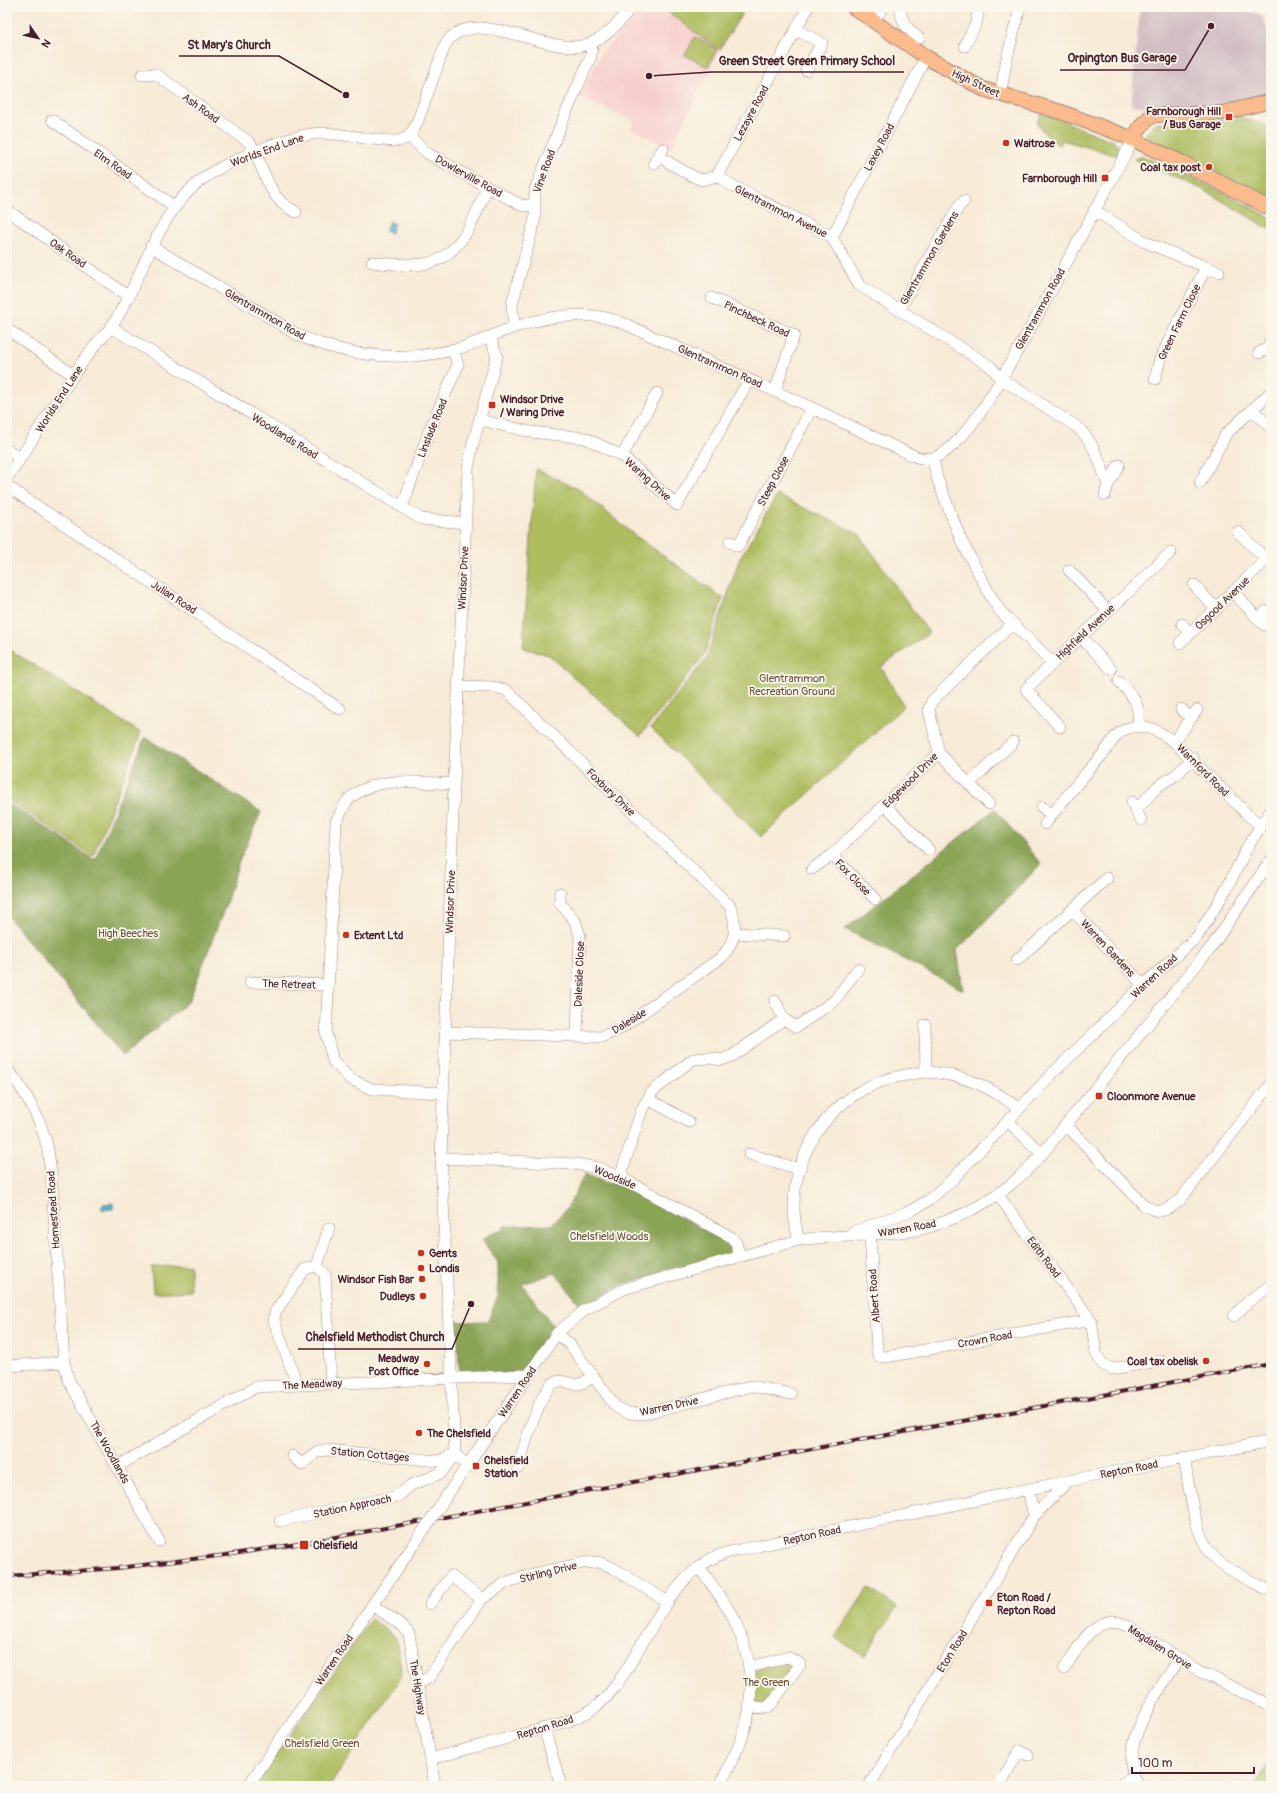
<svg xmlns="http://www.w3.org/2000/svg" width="1278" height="1793" font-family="Pangolin,sans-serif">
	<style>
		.built { fill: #f7d0cd }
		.industrial { fill: #d2bec3 }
		.green { fill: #adbd60; stroke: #7c6e46 }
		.forest { fill: #8aa456; stroke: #6a6240 }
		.water { fill: #45b0c2; stroke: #486876 }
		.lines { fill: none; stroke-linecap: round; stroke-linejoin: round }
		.minor-casing { stroke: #a08581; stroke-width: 12 }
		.major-casing { stroke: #a08581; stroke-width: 16 }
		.minor { stroke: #fff; stroke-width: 11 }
		.major { stroke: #fbbb8d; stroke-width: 14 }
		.rail-casing { stroke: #4a1f2b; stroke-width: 4 }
		.rail { stroke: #fbf7ec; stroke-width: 2.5; stroke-dasharray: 8; stroke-linecap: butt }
		.minor-bridge-casing { stroke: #a08581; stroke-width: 12; stroke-linecap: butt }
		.minor-bridge { stroke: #fff; stroke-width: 11 }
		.poi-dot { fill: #c8321e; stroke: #fbf7ec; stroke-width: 1.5 }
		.labels { text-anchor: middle; stroke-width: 3.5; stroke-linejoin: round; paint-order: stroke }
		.street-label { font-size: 11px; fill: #4a1f2b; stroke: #fbf7ec }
		.poi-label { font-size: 11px; font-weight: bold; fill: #4a1f2b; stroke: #fbf7ec; text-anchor: start }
		.park-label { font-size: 11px; fill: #684e3b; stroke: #fbf7ec }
		.leader { fill: none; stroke: #4a1f2b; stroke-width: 1.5 }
		.callout-dot { fill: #4a1f2b; stroke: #fbf7ec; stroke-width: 1.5 }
		.callout-label { font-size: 12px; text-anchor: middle; font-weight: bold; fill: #4a1f2b; stroke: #fbf7ec; stroke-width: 3.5; stroke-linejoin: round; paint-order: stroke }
	</style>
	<rect width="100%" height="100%" fill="#fbf7ec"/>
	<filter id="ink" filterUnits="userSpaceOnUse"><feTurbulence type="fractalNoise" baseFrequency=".025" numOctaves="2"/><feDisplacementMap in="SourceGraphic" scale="8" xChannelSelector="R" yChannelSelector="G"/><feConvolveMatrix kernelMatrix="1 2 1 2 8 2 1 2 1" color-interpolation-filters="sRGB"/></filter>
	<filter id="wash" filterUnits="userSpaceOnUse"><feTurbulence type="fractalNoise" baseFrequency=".012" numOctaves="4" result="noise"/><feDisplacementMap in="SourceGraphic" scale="16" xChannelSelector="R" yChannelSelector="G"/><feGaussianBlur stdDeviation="0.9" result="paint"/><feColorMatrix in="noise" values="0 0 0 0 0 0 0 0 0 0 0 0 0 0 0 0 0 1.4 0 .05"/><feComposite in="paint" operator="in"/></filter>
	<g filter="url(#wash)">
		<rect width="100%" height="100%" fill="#f7ebd7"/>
		<path class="built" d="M 641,7 L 662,7 L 705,40 L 720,49 L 671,148 L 631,129 L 634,121 L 580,98 L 601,53 L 633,19 Z"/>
		<path class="industrial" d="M 1140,7 L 1237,7 L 1261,15 L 1271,37 L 1271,90 L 1254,97 L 1206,108 L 1131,106 Z"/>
		<path class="green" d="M 662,7 L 746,7 L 720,49 L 705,40 Z
			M 695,37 L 717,49 L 708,67 L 685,55 Z
			M 1041,114 L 1056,118 L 1115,142 C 1120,147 1120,150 1118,156 L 1062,140 L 1059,145 C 1054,143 1039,129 1037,123 Z
			M 1240,117 L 1271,127 L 1271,204 L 1200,163 L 1148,137 L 1146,133 L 1153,125 L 1161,122 L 1228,120 Z
			M 1143,156 L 1227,194 L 1271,218 L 1271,230 L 1204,190 L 1134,159 Z
			M 536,469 L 580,490 L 633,534 L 723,598 L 704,655 L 640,736 L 549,655 L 523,648 Z
			M 777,495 L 859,534 L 929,633 L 881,667 L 904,706 L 761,837 L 651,728 L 707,657 L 739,560 Z
			M 7,648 L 141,733 L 93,856 L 7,799 Z
			M 190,1265 L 191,1291 L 153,1293 L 151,1267 Z
			M 868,1588 L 897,1607 L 864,1657 L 835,1637 Z
			M 371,1619 L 396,1638 L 402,1675 L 360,1741 L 329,1786 L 255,1786 Z
			M 784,1662 L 795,1665 L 767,1704 L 752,1703 L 753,1672 L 758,1669 Z
			M 1271,1758 L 1271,1786 L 1255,1786 Z"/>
		<path class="forest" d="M 145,737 L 261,812 L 238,864 L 226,904 L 189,1001 L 123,1056 L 7,915 L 7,802 L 95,860 Z
			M 995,809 L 1041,864 L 957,950 L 963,990 L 845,929 Z
			M 585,1174 L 606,1183 L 620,1185 L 724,1240 L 730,1246 L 732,1255 L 622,1284 L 582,1307 L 555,1273 L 522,1284 L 554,1327 L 524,1372 L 460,1375 L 456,1322 L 488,1321 L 498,1296 L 498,1262 L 482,1240 L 491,1233 L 504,1230 L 504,1226 L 551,1225 L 568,1207 Z"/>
		<path class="water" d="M 389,221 L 394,223 L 391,233 L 385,231 Z
			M 113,1203 L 113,1209 L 103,1210 L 100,1207 L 103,1204 Z"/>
	</g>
	<g filter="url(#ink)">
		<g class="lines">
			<defs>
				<path id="minor" d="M 900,7 C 902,23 906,28 919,38
					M 873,22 L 883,7
					M 796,30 L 822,43 L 806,70
					M 965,46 L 977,21 L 978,7
					M 142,75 L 156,74 L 250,143 C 261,161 267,189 282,203 C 286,207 291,209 296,212
					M 1000,95 L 1007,58 L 1020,7
					M 52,120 L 175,207
					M 409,136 L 427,153 L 487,187 L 523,206 L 534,204
					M 658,156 L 690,175 L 702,180 L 717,176 L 733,186 L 832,237 L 859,285 L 990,366 L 1001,379 L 1076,426 C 1094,441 1100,463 1108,485
					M 654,163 L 663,149
					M 717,176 L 808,7
					M 7,210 L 129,297
					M 1094,210 L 1145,242 L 1206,267
					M 832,237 L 926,57
					M 151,246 L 298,335 C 349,358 411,363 464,347 C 482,341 498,332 515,327 C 551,315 590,309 625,324 L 812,408 L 914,456 C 930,463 941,456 952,446 C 980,421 1003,375 1022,343 C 1060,276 1096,208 1133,140
					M 372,262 C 388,264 407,266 424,264 C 460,259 476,216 487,187
					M 712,298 L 794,335 L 775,391
					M 899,310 L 959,206 L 964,201
					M 111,327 L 421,519 L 466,523
					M 514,327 L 512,304 L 535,219 L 535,190 L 562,122 L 591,56 L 592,43
					M 7,329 L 73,375
					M 1271,338 L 1268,348 L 1271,351
					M 1259,353 L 1268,348
					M 1155,379 L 1160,359 L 1206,267 L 1219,272
					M 1252,409 L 1271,428
					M 480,420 L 531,432 L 585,438 L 622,456 L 677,505 L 749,380
					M 7,449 L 20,459
					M 622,456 L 657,393
					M 933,459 L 937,478 L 961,540 L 990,595 L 1000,611 L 1053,663 L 1171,552
					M 7,478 C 30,445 50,410 73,376 C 80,365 89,353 98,342 C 102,337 108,332 112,326 C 146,275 156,206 213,172 C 238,157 295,133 323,133 C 347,134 371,141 395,141 C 407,141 412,133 417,123 L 445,45 C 469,3 544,53 581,46 C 602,43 619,23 631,7
					M 1200,483 L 1226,434 L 1271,392
					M 7,486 L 340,709
					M 1105,495 L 1108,485 L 1119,465
					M 402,507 L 430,429 L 458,365 L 453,349
					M 1238,532 L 1267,560
					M 730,542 L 738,546 L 812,408
					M 1069,570 L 1108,611
					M 1194,585 L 1216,609
					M 1233,592 L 1264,625
					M 1258,619 L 1266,611
					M 1182,624 L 1190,634
					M 1081,637 L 1111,669
					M 1180,643 L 1271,555
					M 1053,663 L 1026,689 L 1060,727
					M 1119,681 C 1135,698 1140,703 1138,727
					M 1181,709 L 1190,717
					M 1174,742 L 1197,710
					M 939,753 L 989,804
					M 970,783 L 1013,742
					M 1132,802 L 1141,820
					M 885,805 L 929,850
					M 1042,807 L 1051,815
					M 1137,809 L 1157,787 L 1177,774 L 1193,758
					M 1045,824 C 1063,800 1082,778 1102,755 C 1110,746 1114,734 1126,729 C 1145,721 1160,732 1174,742 L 1250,817 L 1261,825
					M 832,855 L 875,899
					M 812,869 L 832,855 L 939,753 L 929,710 L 932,701 L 1012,624
					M 1107,878 L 1072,910 L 1143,985
					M 560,893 L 560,903 L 575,921 L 580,936 L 577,1037
					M 735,933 L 784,936
					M 1017,960 L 1072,910
					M 250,982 L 328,985
					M 775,1001 L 784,1019 L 796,1027 L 834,1001 L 858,969
					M 925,1025 L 926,1072
					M 445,1032 L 601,1037 L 618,1030 L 722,957 C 736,940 738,927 730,906 L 506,690 L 493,687 L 459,686
					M 7,1069 C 24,1089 39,1116 46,1142 C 49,1151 49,1162 51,1172 L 64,1362 L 69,1381 L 159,1541
					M 443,1093 L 372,1089 L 350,1079 L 333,1061 L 326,1033 L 336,822 C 340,815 344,803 350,798 C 378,774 420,783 454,784
					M 648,1099 L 689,1122
					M 1008,1121 L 1042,1154
					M 1066,1125 L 1143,1204 C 1158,1215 1166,1212 1180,1200 L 1271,1084
					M 749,1154 L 799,1169
					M 441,1158 L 576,1164 L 598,1168 L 620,1177 L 731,1237 L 736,1243 L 740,1257
					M 620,1177 L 642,1109 L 652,1092 L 693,1059 L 710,1058 L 721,1060 L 732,1056 L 784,1019
					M 998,1195 L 1091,1320 L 1096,1353 L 1102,1364 L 1112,1369 L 1160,1361
					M 853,1232 L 912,1210 L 929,1200 L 953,1179 L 1053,1073 L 1143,985 L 1197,937 L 1227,888 L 1248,846 L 1271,810
					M 870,1235 L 877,1351 L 880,1357 L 886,1357 L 1091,1320
					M 799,1240 C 777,1166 830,1086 906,1075 C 913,1074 920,1072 927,1072 C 964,1074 991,1087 1019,1109
					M 317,1266 L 329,1228
					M 1234,1316 L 1249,1301 L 1271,1285
					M 557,1333 L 571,1346 L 616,1407 L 628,1413 L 643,1414 L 752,1386 L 791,1394
					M 7,1366 L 64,1362
					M 297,1384 L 274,1321 L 275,1312 L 305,1269 L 317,1266 L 325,1274 L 331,1383
					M 292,1456 L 302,1464 L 318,1451 L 328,1450 L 438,1461 L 454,1454
					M 1184,1457 C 1190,1488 1193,1540 1218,1561 C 1234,1574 1253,1582 1271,1591
					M 118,1466 L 256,1387 L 528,1375
					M 467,1466 L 455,1454 L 441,1158 L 454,784 L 468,469 L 472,447 L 497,356 L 490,337
					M 518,1468 C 523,1450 539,1395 552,1384 C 561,1377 570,1386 579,1384 C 584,1383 589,1379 593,1377
					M 1028,1489 L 1034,1516
					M 446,1497 L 557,1333 L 586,1309 L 624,1289 L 799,1240 C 824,1236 848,1237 872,1234 C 892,1233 913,1232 932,1226 C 977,1212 1011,1189 1042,1154 L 1190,973 L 1210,949 L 1271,860
					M 280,1521 L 398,1496 L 411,1485 L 441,1473 L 455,1454
					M 699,1567 C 713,1587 729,1606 738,1629 C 756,1671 755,1716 734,1756 C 729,1766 725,1777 718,1786
					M 430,1604 L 451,1576 L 482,1599
					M 372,1605 L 403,1626 L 409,1634 L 435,1786
					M 750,1667 L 788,1657 L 799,1663 L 800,1665 L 772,1703 L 767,1708 L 751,1707
					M 1064,1669 C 1075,1654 1087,1627 1107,1622 C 1114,1620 1121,1623 1128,1626 L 1201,1672 L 1271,1706
					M 418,1683 L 429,1678 L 482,1599 L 505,1583 L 528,1575 L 583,1563 L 599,1562 L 613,1568 L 668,1602
					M 544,1728 L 561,1786
					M 430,1759 C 461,1751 492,1742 523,1734 C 546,1728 574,1722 594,1708 C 610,1696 620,1680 630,1664 C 652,1628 676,1575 715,1557 C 722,1553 731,1552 739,1550 L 1068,1481 L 1271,1441
					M 248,1786 L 415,1543
					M 869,1786 L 1034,1516 L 1068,1481
					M 999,1786 L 1019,1751 L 1028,1755
					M 1117,1786 L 1133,1778
					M 1140,1786 C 1137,1783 1134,1780 1133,1776 C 1123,1738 1159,1689 1179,1660"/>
				<path id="major" d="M 853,7 L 926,57 L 983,89 L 1061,112 L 1123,135 L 1185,164 L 1271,209
					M 1133,140 C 1139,130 1143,119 1155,115 L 1223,113 L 1271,101"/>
			</defs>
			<use href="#minor" class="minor-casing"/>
			<use href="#major" class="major-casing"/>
			<use href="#minor" class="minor"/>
			<use href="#major" class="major"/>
			<defs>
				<path id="rail" d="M 7,1576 L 118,1568 L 226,1555 L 304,1543 L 1271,1364"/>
			</defs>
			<use href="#rail" class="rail-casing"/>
			<use href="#rail" class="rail"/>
			<defs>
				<path id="minor-bridge" d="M 415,1543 L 446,1497"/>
			</defs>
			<use href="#minor-bridge" class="minor-bridge-casing"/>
			<use href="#minor-bridge" class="minor-bridge"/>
		</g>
	</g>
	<g class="poi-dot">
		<rect x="1225" y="113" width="8" height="8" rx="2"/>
		<circle cx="1006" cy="143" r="4"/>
		<circle cx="1209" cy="167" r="4"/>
		<rect x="1101" y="174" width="8" height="8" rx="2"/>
		<rect x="488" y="401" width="8" height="8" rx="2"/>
		<circle cx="346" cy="935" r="4"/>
		<rect x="1095" y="1092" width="8" height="8" rx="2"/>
		<circle cx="421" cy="1253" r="4"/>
		<circle cx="421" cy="1268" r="4"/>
		<circle cx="422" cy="1279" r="4"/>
		<circle cx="423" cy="1296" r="4"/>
		<circle cx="1206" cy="1361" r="4"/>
		<circle cx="427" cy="1364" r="4"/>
		<circle cx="419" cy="1433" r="4"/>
		<rect x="472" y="1462" width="8" height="8" rx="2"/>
		<rect x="299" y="1540" width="10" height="10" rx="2"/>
		<rect x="985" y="1599" width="8" height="8" rx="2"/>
	</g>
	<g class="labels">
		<g class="street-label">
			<text transform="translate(976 83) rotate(25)" y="4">High Street</text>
			<text transform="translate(201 108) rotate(36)" y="4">Ash Road</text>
			<text transform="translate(751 113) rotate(-62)" y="4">Lezayre Road</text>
			<text transform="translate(879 147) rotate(-62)" y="4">Laxey Road</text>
			<text transform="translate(267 150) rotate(-20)" y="4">Worlds End Lane</text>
			<text transform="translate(113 164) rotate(35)" y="4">Elm Road</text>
			<text transform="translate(544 171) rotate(-70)" y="4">Vine Road</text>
			<text transform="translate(469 176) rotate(29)" y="4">Dowlerville Road</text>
			<text transform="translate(781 211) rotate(27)" y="4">Glentrammon Avenue</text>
			<text transform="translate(68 253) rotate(35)" y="4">Oak Road</text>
			<text transform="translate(929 258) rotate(-60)" y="4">Glentrammon Gardens</text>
			<text transform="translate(1040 309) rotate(-61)" y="4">Glentrammon Road</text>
			<text transform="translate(265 314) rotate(30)" y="4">Glentrammon Road</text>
			<text transform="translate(757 319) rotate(25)" y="4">Pinchbeck Road</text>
			<text transform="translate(1179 322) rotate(-64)" y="4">Green Farm Close</text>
			<text transform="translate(720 366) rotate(24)" y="4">Glentrammon Road</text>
			<text transform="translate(59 399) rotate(-57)" y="4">Worlds End Lane</text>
			<text transform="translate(432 428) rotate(-68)" y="4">Linslade Road</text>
			<text transform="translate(285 436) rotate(32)" y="4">Woodlands Road</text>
			<text transform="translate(648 479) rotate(42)" y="4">Waring Drive</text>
			<text transform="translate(773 481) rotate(-62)" y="4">Steep Close</text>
			<text transform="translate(463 578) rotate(-87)" y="4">Windsor Drive</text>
			<text transform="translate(174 597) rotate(33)" y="4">Julian Road</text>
			<text transform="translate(1222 603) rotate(-44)" y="4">Osgood Avenue</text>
			<text transform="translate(1085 632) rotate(-43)" y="4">Highfield Avenue</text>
			<text transform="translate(1203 770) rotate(45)" y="4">Warnford Road</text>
			<text transform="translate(910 780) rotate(-45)" y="4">Edgewood Drive</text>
			<text transform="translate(611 792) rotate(44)" y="4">Foxbury Drive</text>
			<text transform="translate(853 877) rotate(46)" y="4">Fox Close</text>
			<text transform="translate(450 902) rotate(-88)" y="4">Windsor Drive</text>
			<text transform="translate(1108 948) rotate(47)" y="4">Warren Gardens</text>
			<text transform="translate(579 974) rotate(-88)" y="4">Daleside Close</text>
			<text transform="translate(1154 976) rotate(-43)" y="4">Warren Road</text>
			<text transform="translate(289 984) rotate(2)" y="4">The Retreat</text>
			<text transform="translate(629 1021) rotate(-32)" y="4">Daleside</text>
			<text transform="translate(615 1177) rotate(23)" y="4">Woodside</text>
			<text transform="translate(53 1210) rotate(-94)" y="4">Homestead Road</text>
			<text transform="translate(907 1228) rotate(-10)" y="4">Warren Road</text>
			<text transform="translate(1044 1257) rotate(53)" y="4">Edith Road</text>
			<text transform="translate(874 1296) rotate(-94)" y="4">Albert Road</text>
			<text transform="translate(985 1339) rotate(-10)" y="4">Crown Road</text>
			<text transform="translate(312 1384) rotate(-3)" y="4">The Meadway</text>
			<text transform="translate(517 1392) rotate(-56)" y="4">Warren Road</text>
			<text transform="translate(669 1406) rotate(-12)" y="4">Warren Drive</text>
			<text transform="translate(110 1452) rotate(61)" y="4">The Woodlands</text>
			<text transform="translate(370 1454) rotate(5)" y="4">Station Cottages</text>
			<text transform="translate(1129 1469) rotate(-11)" y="4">Repton Road</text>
			<text transform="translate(352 1506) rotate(-12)" y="4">Station Approach</text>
			<text transform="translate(812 1535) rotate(-12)" y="4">Repton Road</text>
			<text transform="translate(548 1572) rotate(-14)" y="4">Stirling Drive</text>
			<text transform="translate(1160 1647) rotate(32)" y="4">Magdalen Grove</text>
			<text transform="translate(952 1651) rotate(-58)" y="4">Eton Road</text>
			<text transform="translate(334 1660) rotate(-56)" y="4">Warren Road</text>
			<text transform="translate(418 1687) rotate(81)" y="4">The Highway</text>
			<text transform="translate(545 1727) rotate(-17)" y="4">Repton Road</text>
		</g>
		<g class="poi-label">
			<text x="1221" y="115" text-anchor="end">Farnborough Hill<tspan x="1221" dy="13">/ Bus Garage</tspan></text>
			<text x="1014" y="147">Waitrose</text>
			<text x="1201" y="171" text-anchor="end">Coal tax post</text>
			<text x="1097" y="182" text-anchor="end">Farnborough Hill</text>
			<text x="500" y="403">Windsor Drive<tspan x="500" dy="13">/ Waring Drive</tspan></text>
			<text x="354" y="939">Extent Ltd</text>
			<text x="1107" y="1100">Cloonmore Avenue</text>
			<text x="429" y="1257">Gents</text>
			<text x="429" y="1272">Londis</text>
			<text x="414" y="1283" text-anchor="end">Windsor Fish Bar</text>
			<text x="415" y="1300" text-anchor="end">Dudleys</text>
			<text x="419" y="1362" text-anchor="end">Meadway<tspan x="419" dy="13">Post Office</tspan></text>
			<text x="1198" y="1365" text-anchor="end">Coal tax obelisk</text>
			<text x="427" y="1437">The Chelsfield</text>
			<text x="484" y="1464">Chelsfield<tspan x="484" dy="13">Station</tspan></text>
			<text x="313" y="1549">Chelsfield</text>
			<text x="997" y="1601">Eton Road /<tspan x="997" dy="13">Repton Road</tspan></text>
		</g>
		<g class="park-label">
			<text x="792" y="682">Glentrammon<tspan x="792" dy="13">Recreation Ground</tspan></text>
			<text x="128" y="937">High Beeches</text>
			<text x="609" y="1240">Chelsfield Woods</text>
			<text x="766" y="1686">The Green</text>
			<text x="322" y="1747">Chelsfield Green</text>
		</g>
	</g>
	<path class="leader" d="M346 95L279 56H179M1211 26L1185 70H1060M649 76L711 72H904M471 1304L452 1349H298"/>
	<g class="callout-dot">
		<circle cx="346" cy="95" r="4"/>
		<circle cx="1211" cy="26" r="4"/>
		<circle cx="649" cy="76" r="4"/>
		<circle cx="471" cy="1304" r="4"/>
	</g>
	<g class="callout-label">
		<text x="229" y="49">St Mary's Church</text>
		<text x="1122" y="62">Orpington Bus Garage</text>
		<text x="807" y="65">Green Street Green Primary School</text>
		<text x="375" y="1341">Chelsfield Methodist Church</text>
	</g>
	<rect width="1278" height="1793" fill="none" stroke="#fbf7ec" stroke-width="24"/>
	<g transform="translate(38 38) rotate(124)" stroke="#fbf7ec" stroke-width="3" paint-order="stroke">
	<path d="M0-3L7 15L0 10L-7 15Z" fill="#4a1f2b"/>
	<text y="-6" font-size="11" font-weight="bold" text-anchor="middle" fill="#4a1f2b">N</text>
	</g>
	<path d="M1132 1767v6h122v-6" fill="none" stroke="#4a1f2b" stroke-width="2"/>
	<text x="1138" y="1767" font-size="12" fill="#4a1f2b" stroke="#fbf7ec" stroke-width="3" paint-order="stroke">100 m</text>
</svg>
